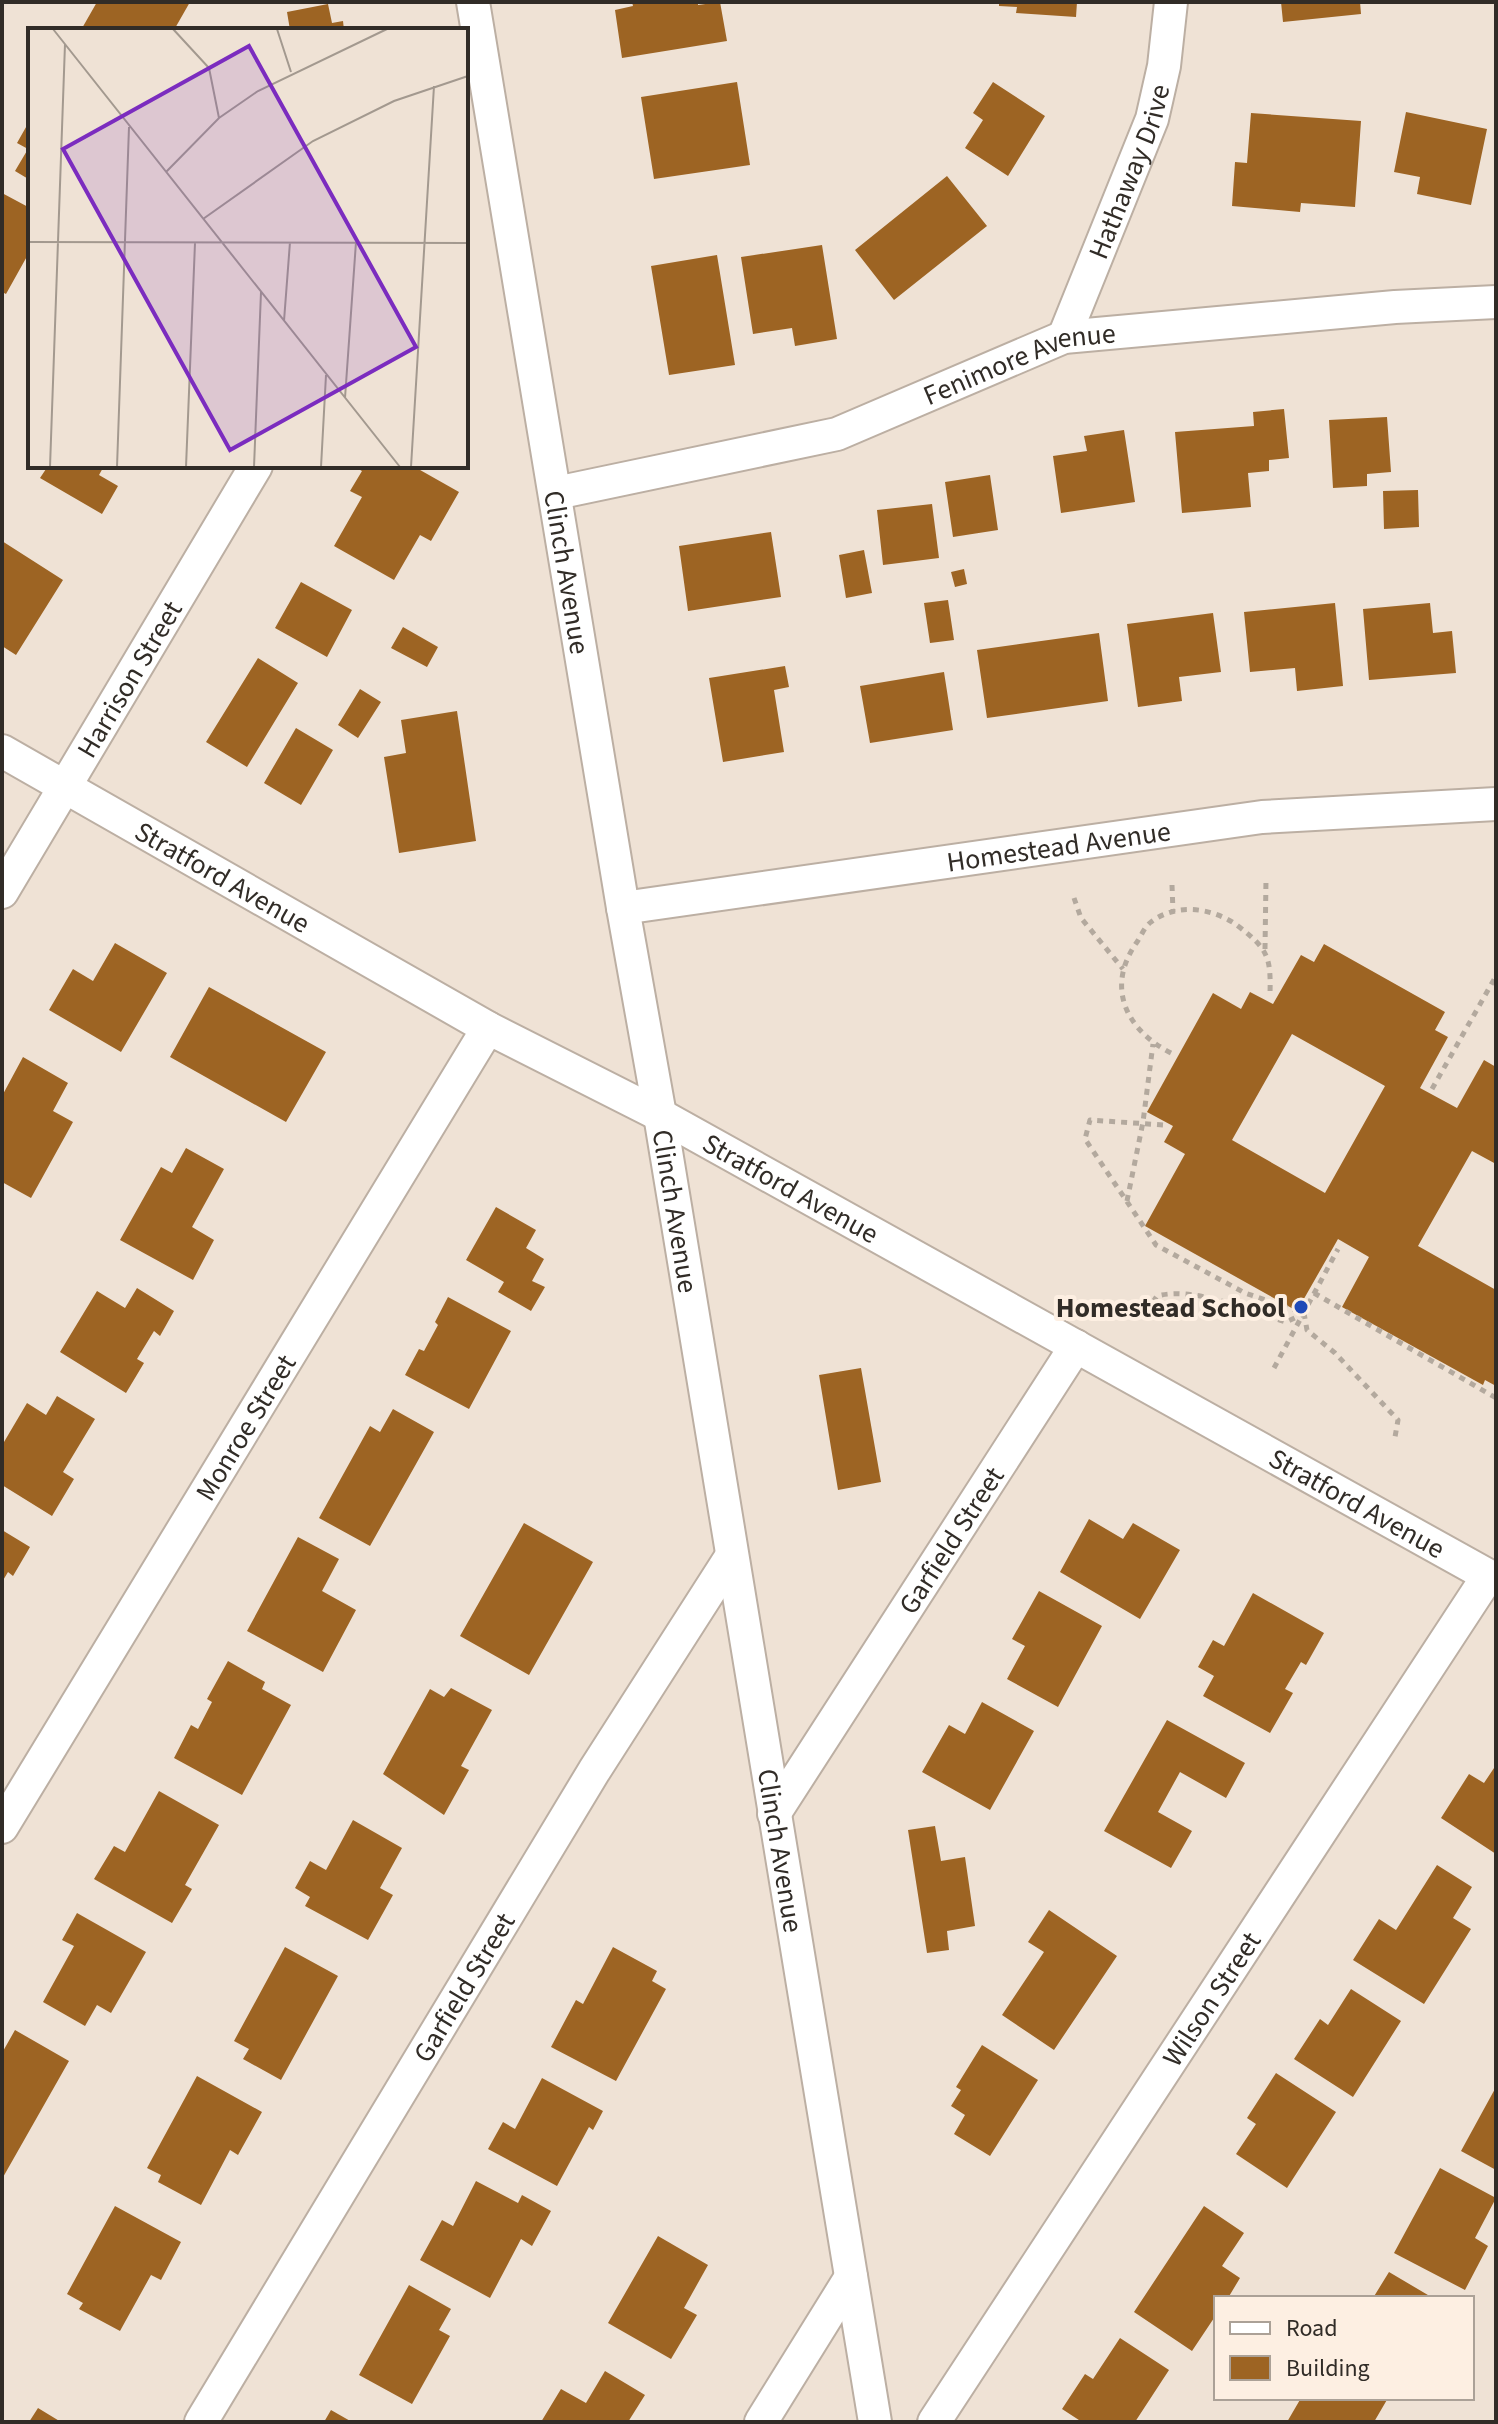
<svg xmlns="http://www.w3.org/2000/svg" width="1498" height="2424" font-family="'Source Sans 3',sans-serif">
	<style>
		.building { fill: #9d6423; fill-rule: evenodd }
		.lines { fill: none; stroke-linecap: round; stroke-linejoin: round }
		.minor-casing { stroke: #bcafa3; stroke-width: 36 }
		.path { stroke: #b3a99e; stroke-width: 5; stroke-dasharray: 6 6; stroke-linecap: butt }
		.minor { stroke: #fff; stroke-width: 32 }
		.poi-dot { fill: #204ab8; stroke: #fdefe2; stroke-width: 3 }
		.labels { text-anchor: middle; stroke-width: 8; stroke-linejoin: round; paint-order: stroke }
		.street-label { font-size: 28px; fill: #312c27; stroke: #fdefe2 }
		.poi-label { font-size: 28px; font-weight: bold; fill: #312c27; stroke: #fdefe2; text-anchor: end }
		.inset-road { fill: none; stroke: #a3998f; stroke-width: 2 }
		.view { fill: #7b2cbf; fill-opacity: 0.15; stroke: #7b2cbf; stroke-width: 4 }
		.inset-edge { fill: none; stroke: #312c27; stroke-width: 4 }
	</style>
	<rect width="100%" height="100%" fill="#efe2d5"/>
	<path class="building" d="M 97,2 L 190,2 L 174,30 L 81,30 Z
		M 632,2 L 698,2 L 698,5 L 720,2 L 727,41 L 622,58 L 615,10 L 633,6 Z
		M 999,2 L 1077,2 L 1076,17 L 1016,13 L 1017,7 L 999,6 Z
		M 1281,2 L 1360,2 L 1361,14 L 1283,22 Z
		M 328,4 L 332,23 L 343,21 L 344,30 L 290,30 L 287,12 Z
		M 737,82 L 750,165 L 654,179 L 641,97 Z
		M 993,82 L 1045,116 L 1008,176 L 965,148 L 983,120 L 973,113 Z
		M 1406,112 L 1487,129 L 1471,205 L 1417,194 L 1420,177 L 1394,172 Z
		M 1251,113 L 1361,121 L 1355,207 L 1301,203 L 1300,212 L 1232,206 L 1235,162 L 1247,163 Z
		M 30,120 L 30,180 L 15,171 L 28,149 L 17,143 Z
		M 947,176 L 987,226 L 894,300 L 855,250 Z
		M 2,193 L 30,208 L 30,251 L 6,294 L 2,292 Z
		M 822,245 L 837,339 L 795,346 L 792,328 L 753,334 L 741,257 Z
		M 717,255 L 735,365 L 669,375 L 651,266 Z
		M 1284,409 L 1289,458 L 1269,460 L 1269,471 L 1248,473 L 1251,507 L 1182,513 L 1175,432 L 1254,426 L 1253,412 Z
		M 1387,417 L 1391,472 L 1367,474 L 1367,486 L 1333,488 L 1329,420 Z
		M 1124,430 L 1135,502 L 1061,513 L 1053,456 L 1087,451 L 1084,436 Z
		M 48,466 L 104,466 L 99,475 L 118,486 L 102,514 L 40,478 Z
		M 353,466 L 413,466 L 459,492 L 431,541 L 420,535 L 394,580 L 334,546 L 362,497 L 350,491 L 362,471 Z
		M 990,475 L 998,530 L 953,537 L 945,482 Z
		M 1418,490 L 1419,527 L 1384,529 L 1383,491 Z
		M 932,504 L 939,558 L 883,565 L 877,510 Z
		M 771,532 L 781,597 L 688,611 L 679,546 Z
		M 2,541 L 63,580 L 16,655 L 2,646 Z
		M 864,550 L 872,593 L 846,598 L 839,555 Z
		M 964,569 L 967,584 L 955,587 L 951,572 Z
		M 301,582 L 352,610 L 327,657 L 275,628 Z
		M 948,600 L 954,640 L 930,643 L 924,603 Z
		M 1335,603 L 1343,686 L 1297,691 L 1295,668 L 1250,672 L 1244,612 Z
		M 1430,603 L 1433,633 L 1452,631 L 1456,673 L 1369,680 L 1363,609 Z
		M 1213,613 L 1221,672 L 1179,677 L 1182,701 L 1138,707 L 1127,624 Z
		M 403,627 L 438,647 L 427,667 L 391,648 Z
		M 1099,633 L 1108,701 L 987,718 L 977,650 Z
		M 258,658 L 298,683 L 247,767 L 206,742 Z
		M 785,666 L 789,687 L 774,690 L 784,752 L 723,762 L 709,678 Z
		M 944,672 L 953,730 L 870,743 L 860,686 Z
		M 360,689 L 381,702 L 358,738 L 338,725 Z
		M 457,711 L 476,841 L 399,853 L 384,757 L 406,753 L 401,720 Z
		M 296,728 L 333,750 L 301,805 L 264,783 Z
		M 115,943 L 167,973 L 121,1052 L 49,1010 L 73,969 L 93,981 Z
		M 1324,944 L 1445,1012 L 1435,1030 L 1448,1037 L 1420,1088 L 1457,1108 L 1484,1060 L 1496,1067 L 1496,1164 L 1472,1151 L 1418,1246 L 1496,1290 L 1496,1386 L 1485,1380 L 1483,1385 L 1342,1307 L 1369,1257 L 1338,1239 L 1297,1311 L 1145,1226 L 1185,1154 L 1164,1142 L 1173,1126 L 1147,1112 L 1213,993 L 1241,1009 L 1250,992 L 1273,1004 L 1301,955 L 1314,962 ZM 1292,1034 L 1385,1086 L 1325,1193 L 1232,1140 Z
		M 209,987 L 326,1052 L 286,1122 L 170,1057 Z
		M 23,1057 L 68,1083 L 53,1111 L 73,1122 L 31,1198 L 2,1182 L 2,1096 Z
		M 186,1148 L 224,1169 L 192,1227 L 214,1240 L 193,1280 L 120,1240 L 161,1167 L 172,1173 Z
		M 496,1207 L 536,1230 L 526,1248 L 544,1259 L 532,1281 L 545,1287 L 531,1311 L 498,1292 L 504,1282 L 466,1260 Z
		M 137,1288 L 174,1311 L 160,1336 L 154,1331 L 137,1359 L 144,1363 L 126,1393 L 60,1352 L 97,1291 L 125,1308 Z
		M 448,1297 L 511,1331 L 469,1409 L 405,1375 L 419,1349 L 424,1351 L 438,1325 L 435,1322 Z
		M 861,1368 L 881,1482 L 838,1490 L 819,1375 Z
		M 57,1396 L 95,1419 L 63,1472 L 74,1479 L 52,1516 L 2,1485 L 2,1441 L 4,1442 L 27,1403 L 46,1415 Z
		M 393,1409 L 434,1432 L 370,1546 L 319,1518 L 370,1426 L 380,1432 Z
		M 1089,1519 L 1123,1539 L 1133,1523 L 1180,1550 L 1140,1619 L 1060,1572 Z
		M 524,1523 L 593,1562 L 529,1675 L 460,1636 Z
		M 2,1530 L 30,1547 L 13,1576 L 8,1572 L 2,1582 Z
		M 298,1537 L 339,1559 L 322,1591 L 356,1610 L 323,1672 L 247,1631 Z
		M 1039,1591 L 1102,1626 L 1058,1707 L 1007,1679 L 1025,1646 L 1012,1639 Z
		M 1253,1593 L 1324,1633 L 1306,1665 L 1301,1662 L 1285,1689 L 1293,1693 L 1270,1733 L 1203,1696 L 1214,1676 L 1198,1667 L 1213,1640 L 1224,1646 Z
		M 228,1661 L 265,1682 L 262,1689 L 291,1705 L 242,1795 L 174,1758 L 191,1725 L 198,1729 L 212,1702 L 207,1699 Z
		M 451,1688 L 492,1710 L 461,1766 L 469,1770 L 444,1815 L 383,1774 L 430,1689 L 444,1697 Z
		M 982,1702 L 1034,1731 L 990,1810 L 922,1772 L 949,1725 L 965,1734 Z
		M 1167,1720 L 1245,1763 L 1226,1798 L 1180,1772 L 1158,1812 L 1192,1831 L 1171,1868 L 1104,1831 Z
		M 1496,1765 L 1496,1854 L 1441,1818 L 1469,1774 L 1484,1783 Z
		M 159,1791 L 219,1825 L 185,1885 L 192,1889 L 172,1923 L 94,1879 L 114,1846 L 125,1852 Z
		M 353,1820 L 402,1848 L 380,1888 L 393,1895 L 368,1940 L 305,1906 L 310,1897 L 295,1888 L 310,1861 L 326,1870 Z
		M 935,1826 L 941,1861 L 965,1857 L 975,1926 L 947,1931 L 949,1950 L 927,1953 L 908,1830 Z
		M 1437,1865 L 1472,1887 L 1453,1918 L 1471,1929 L 1424,2004 L 1353,1960 L 1379,1919 L 1396,1930 Z
		M 1049,1910 L 1117,1956 L 1054,2050 L 1002,2015 L 1044,1952 L 1028,1942 Z
		M 77,1913 L 146,1952 L 111,2013 L 97,2005 L 85,2026 L 43,2002 L 74,1946 L 62,1940 Z
		M 285,1947 L 338,1976 L 281,2080 L 243,2059 L 249,2049 L 234,2041 Z
		M 613,1947 L 657,1971 L 652,1981 L 666,1989 L 616,2081 L 551,2047 L 576,2000 L 583,2004 Z
		M 1351,1989 L 1401,2021 L 1353,2097 L 1294,2059 L 1320,2019 L 1328,2025 Z
		M 15,2030 L 69,2061 L 2,2179 L 2,2053 Z
		M 982,2045 L 1038,2080 L 990,2156 L 954,2134 L 965,2115 L 951,2106 L 961,2090 L 956,2087 Z
		M 1276,2073 L 1336,2112 L 1287,2188 L 1236,2154 L 1256,2124 L 1247,2118 Z
		M 197,2076 L 262,2112 L 238,2155 L 230,2150 L 201,2205 L 158,2182 L 161,2175 L 147,2168 Z
		M 542,2078 L 603,2111 L 593,2130 L 589,2127 L 557,2186 L 488,2149 L 503,2122 L 515,2129 Z
		M 1496,2087 L 1496,2170 L 1461,2151 Z
		M 1440,2168 L 1496,2198 L 1475,2238 L 1488,2246 L 1465,2290 L 1394,2253 Z
		M 476,2181 L 518,2203 L 522,2195 L 551,2211 L 532,2246 L 521,2239 L 490,2298 L 420,2260 L 442,2220 L 453,2226 Z
		M 115,2206 L 181,2242 L 161,2280 L 151,2275 L 120,2331 L 79,2309 L 83,2303 L 67,2294 Z
		M 1204,2206 L 1244,2233 L 1222,2266 L 1240,2278 L 1228,2298 L 1216,2298 L 1216,2315 L 1192,2351 L 1134,2312 Z
		M 658,2236 L 708,2265 L 684,2308 L 697,2315 L 671,2359 L 608,2323 Z
		M 1389,2272 L 1433,2298 L 1373,2298 Z
		M 409,2285 L 451,2309 L 439,2330 L 450,2336 L 412,2404 L 359,2375 Z
		M 1120,2338 L 1169,2370 L 1135,2422 L 1082,2422 L 1062,2409 L 1085,2374 L 1093,2379 Z
		M 605,2371 L 645,2395 L 628,2422 L 541,2422 L 561,2389 L 586,2403 Z
		M 1301,2398 L 1388,2398 L 1374,2422 L 1287,2422 Z
		M 38,2408 L 61,2422 L 29,2422 Z
		M 331,2410 L 352,2422 L 324,2422 Z"/>
	<g class="lines">
		<defs>
			<g id="minor">
				<path id="s1" d="M 473,2 L 623,908 L 660,1115 L 875,2422"/>
				<path id="s2" d="M 1064,337 L 1152,119 L 1164,66 L 1171,2"/>
				<path id="s3" d="M 556,493 L 837,434 L 1064,337 L 1395,307 L 1496,302"/>
				<path id="s4" d="M 2,751 L 488,1028 L 660,1115 L 1496,1580"/>
				<path id="s5" d="M 2,892 L 256,466"/>
				<path id="s6" d="M 623,908 L 1262,817 L 1496,804"/>
				<path id="s7" d="M 774,1814 L 1076,1346"/>
				<path id="s8" d="M 2,1827 L 488,1028"/>
				<path id="s9" d="M 201,2422 L 594,1771 L 731,1557"/>
				<path d="M 761,2422 L 851,2277"/>
				<path id="s10" d="M 934,2422 L 1488,1576"/>
			</g>
		</defs>
		<use href="#minor" class="minor-casing"/>
		<path class="path" d="M 1172,885 L 1173,912
			M 1074,898 L 1081,918 L 1123,969
			M 1265,949 L 1266,879
			M 1171,1053 C 1126,1030 1105,987 1137,942 C 1141,936 1145,926 1151,922 C 1177,902 1214,908 1238,926 C 1268,949 1271,957 1270,994
			M 1432,1089 L 1496,976
			M 1163,1125 L 1090,1120 L 1085,1139 L 1156,1245 L 1245,1293 L 1304,1313
			M 1127,1201 L 1143,1122 L 1153,1044
			M 1314,1293 L 1496,1398
			M 1153,1302 L 1157,1296 C 1195,1286 1249,1311 1286,1322 L 1303,1314
			M 1304,1313 L 1307,1330 L 1335,1353 L 1398,1420 L 1395,1437
			M 1274,1368 L 1338,1249"/>
		<use href="#minor" class="minor"/>
	</g>
	<circle class="poi-dot" cx="1301" cy="1307" r="8"/>
	<g class="labels">
		<g class="street-label">
			<text dy="10" stroke="none"><textPath href="#s2" startOffset="178">Hathaway Drive</textPath></text>
			<text dy="10" stroke="none"><textPath href="#s3" startOffset="484">Fenimore Avenue</textPath></text>
			<text dy="10" stroke="none"><textPath href="#s1" startOffset="578">Clinch Avenue</textPath></text>
			<text dy="10" stroke="none"><textPath href="#s5" startOffset="248">Harrison Street</textPath></text>
			<text dy="10" stroke="none"><textPath href="#s6" startOffset="440">Homestead Avenue</textPath></text>
			<text dy="10" stroke="none"><textPath href="#s4" startOffset="254">Stratford Avenue</textPath></text>
			<text dy="10" stroke="none"><textPath href="#s4" startOffset="902">Stratford Avenue</textPath></text>
			<text dy="10" stroke="none"><textPath href="#s1" startOffset="1226">Clinch Avenue</textPath></text>
			<text dy="10" stroke="none"><textPath href="#s8" startOffset="468">Monroe Street</textPath></text>
			<text dy="10" stroke="none"><textPath href="#s4" startOffset="1550">Stratford Avenue</textPath></text>
			<text dy="10" stroke="none"><textPath href="#s7" startOffset="326">Garfield Street</textPath></text>
			<text dy="10" stroke="none"><textPath href="#s1" startOffset="1874">Clinch Avenue</textPath></text>
			<text dy="10" stroke="none"><textPath href="#s9" startOffset="508">Garfield Street</textPath></text>
			<text dy="10" stroke="none"><textPath href="#s10" startOffset="506">Wilson Street</textPath></text>
		</g>
		<g class="poi-label">
			<text x="1285" y="1317">Homestead School</text>
		</g>
	</g>
	<g transform="translate(28 28)">
		<rect width="440" height="440" fill="#efe2d5"/>
		<path class="inset-road" d="M 25,1 L 372,439M 145,1 L 181,40 L 191,90M 249,1 L 263,44M 138,144 L 191,90 L 230,63 L 359,1M 175,191 L 285,113 L 366,73 L 440,48M 0,214 L 440,215M 256,293 L 262,214M 317,370 L 328,214M 22,439 L 37,16M 89,439 L 101,99M 158,439 L 167,215M 226,439 L 233,264M 293,439 L 298,347M 383,439 L 406,58"/>
		<path class="view" d="M 221,18 L 388,319 L 202,422 L 35,121 Z"/>
		<rect width="440" height="440" class="inset-edge"/>
	</g>
	<rect width="1498" height="2424" fill="none" stroke="#312c27" stroke-width="8"/>
	<rect x="1214" y="2296" width="260" height="104" fill="#fdefe2" stroke="#aba197" stroke-width="2"/>
	<rect x="1230" y="2322" width="40" height="12" fill="#ffffff" stroke="#aba197" stroke-width="2"/>
	<text x="1286" y="2336" font-size="24" fill="#312c27">Road</text>
	<rect x="1230" y="2356" width="40" height="24" fill="#9d6423" stroke="#aba197" stroke-width="2"/>
	<text x="1286" y="2376" font-size="24" fill="#312c27">Building</text>
</svg>
